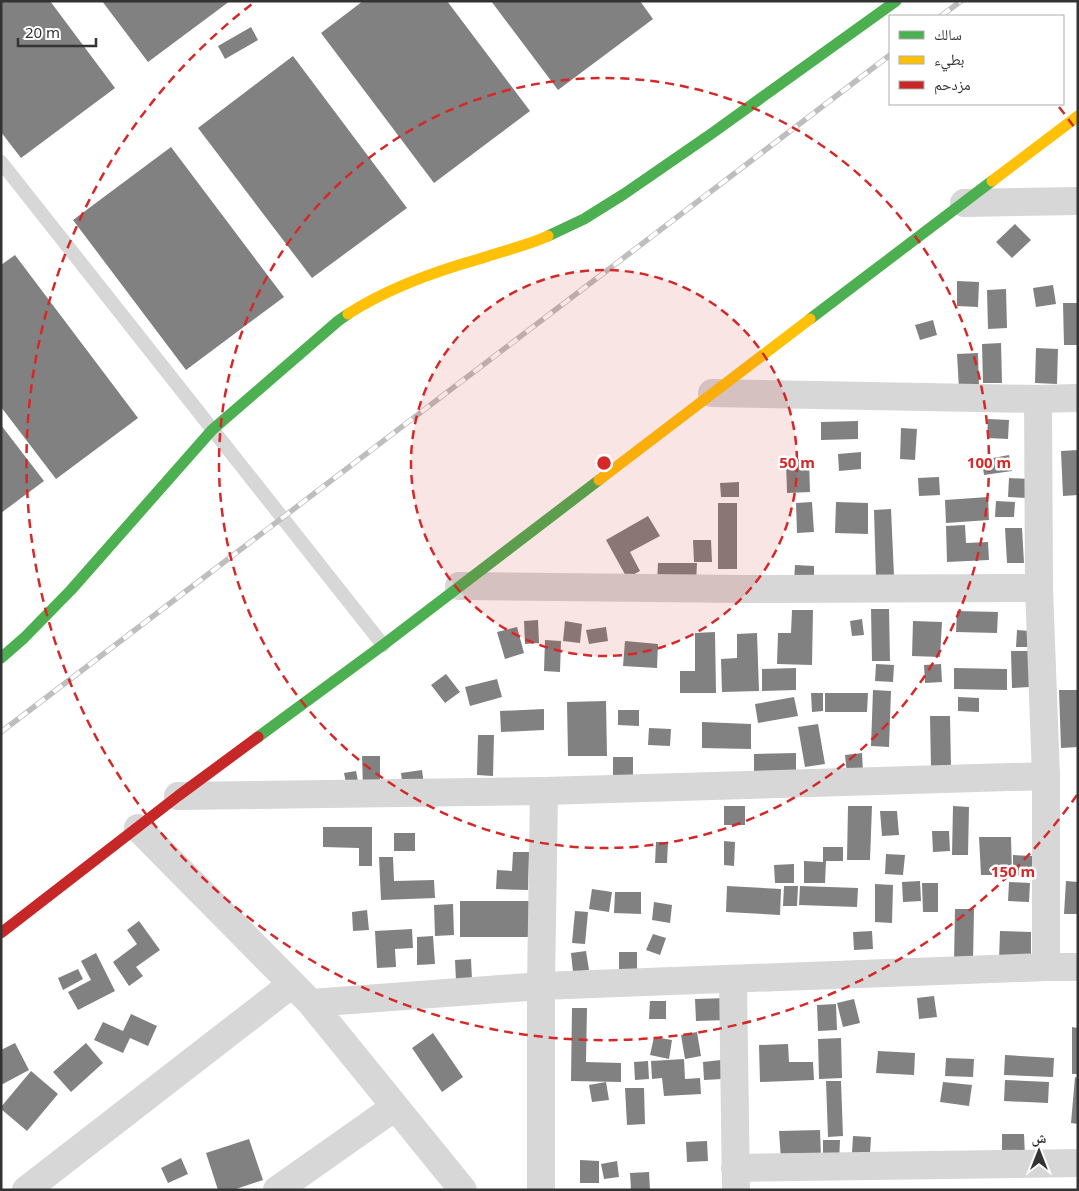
<svg xmlns="http://www.w3.org/2000/svg" width="1079" height="1191" font-family="'Noto Sans','Noto Naskh Arabic',sans-serif">
	<style>
		.building { fill: #818181 }
		.lines { fill: none; stroke-linecap: round; stroke-linejoin: round }
		.lane { stroke: #d7d7d7; stroke-width: 14 }
		.street { stroke: #d7d7d7; stroke-width: 28 }
		.fast { stroke: #4caf50; stroke-width: 11 }
		.slow { stroke: #ffc107; stroke-width: 11 }
		.jam { stroke: #c62828; stroke-width: 11 }
		.rail-casing { stroke: #bebebe; stroke-width: 5.5 }
		.rail { stroke: #fff; stroke-width: 4; stroke-dasharray: 11; stroke-linecap: butt }
		.ring { fill: none; stroke: #d62828; stroke-width: 2.5; stroke-dasharray: 9 6 }
		.centre { fill: #d62828; stroke: #fff; stroke-width: 2.5 }
		.ring-label { font-size: 15px; text-anchor: middle; font-weight: bold; fill: #d62828; stroke: #fff; stroke-width: 5; stroke-linejoin: round; paint-order: stroke }
	</style>
	<rect width="100%" height="100%" fill="#fff"/>
	<path class="building" d="M 1,1 L 50,1 L 115,88 L 21,158 L 1,132 Z
		M 102,1 L 230,1 L 148,62 Z
		M 363,1 L 447,1 L 530,111 L 434,183 L 321,33 Z
		M 491,1 L 640,1 L 653,19 L 558,90 Z
		M 251,27 L 258,40 L 225,59 L 218,46 Z
		M 293,56 L 407,208 L 312,278 L 198,128 Z
		M 171,147 L 284,297 L 186,370 L 73,220 Z
		M 1015,224 L 1031,240 L 1012,258 L 996,242 Z
		M 15,255 L 138,418 L 56,479 L 1,407 L 1,265 Z
		M 957,281 L 979,282 L 978,307 L 957,306 Z
		M 1053,285 L 1056,304 L 1036,307 L 1033,288 Z
		M 1006,289 L 1007,328 L 988,329 L 987,290 Z
		M 1063,303 L 1078,303 L 1078,345 L 1064,345 Z
		M 933,320 L 937,335 L 920,340 L 915,325 Z
		M 1001,343 L 1002,383 L 983,383 L 982,344 Z
		M 1036,348 L 1058,349 L 1057,384 L 1035,383 Z
		M 978,353 L 979,388 L 959,389 L 957,354 Z
		M 988,419 L 1009,420 L 1008,439 L 987,438 Z
		M 858,421 L 858,439 L 821,440 L 821,422 Z
		M 1,425 L 44,481 L 1,513 Z
		M 901,428 L 917,429 L 915,460 L 900,459 Z
		M 1078,450 L 1078,495 L 1063,496 L 1061,451 Z
		M 861,452 L 861,469 L 839,471 L 838,454 Z
		M 1009,455 L 1012,471 L 984,475 L 982,460 Z
		M 809,459 L 810,492 L 787,493 L 786,460 Z
		M 939,477 L 940,495 L 919,496 L 918,478 Z
		M 1009,478 L 1028,479 L 1027,498 L 1008,497 Z
		M 739,482 L 739,497 L 721,497 L 720,483 Z
		M 988,497 L 989,520 L 946,523 L 945,500 Z
		M 996,501 L 1015,502 L 1014,517 L 995,517 Z
		M 812,502 L 814,532 L 797,533 L 796,503 Z
		M 836,502 L 868,503 L 868,534 L 835,533 Z
		M 718,503 L 737,503 L 737,569 L 718,569 Z
		M 891,509 L 894,576 L 876,577 L 874,510 Z
		M 648,516 L 660,536 L 630,552 L 640,571 L 627,578 L 606,540 Z
		M 965,525 L 966,543 L 988,542 L 989,560 L 947,562 L 946,526 Z
		M 1005,528 L 1022,528 L 1024,563 L 1007,563 Z
		M 693,540 L 711,540 L 712,562 L 694,562 Z
		M 658,563 L 697,563 L 696,583 L 657,582 Z
		M 795,565 L 814,566 L 814,581 L 794,581 Z
		M 871,609 L 889,609 L 890,661 L 872,661 Z
		M 792,610 L 813,610 L 812,665 L 777,664 L 778,633 L 791,633 Z
		M 957,611 L 998,612 L 997,633 L 956,632 Z
		M 862,619 L 864,635 L 852,636 L 850,621 Z
		M 538,620 L 539,643 L 525,644 L 524,621 Z
		M 565,621 L 582,624 L 580,643 L 563,641 Z
		M 913,621 L 942,622 L 940,657 L 912,656 Z
		M 517,627 L 524,653 L 505,659 L 497,632 Z
		M 606,627 L 608,641 L 589,644 L 586,630 Z
		M 1017,630 L 1029,631 L 1029,647 L 1016,647 Z
		M 715,632 L 716,693 L 680,693 L 680,671 L 695,671 L 695,633 Z
		M 757,633 L 759,691 L 722,692 L 721,659 L 737,658 L 737,634 Z
		M 545,640 L 561,641 L 560,672 L 544,671 Z
		M 625,641 L 658,644 L 657,668 L 623,666 Z
		M 1011,651 L 1029,651 L 1030,687 L 1012,688 Z
		M 876,664 L 894,665 L 893,682 L 875,681 Z
		M 941,664 L 942,682 L 925,683 L 924,665 Z
		M 796,668 L 796,690 L 762,691 L 762,669 Z
		M 954,668 L 1007,669 L 1007,690 L 954,689 Z
		M 446,674 L 460,692 L 445,703 L 431,685 Z
		M 497,679 L 502,697 L 470,706 L 465,687 Z
		M 873,690 L 891,691 L 889,747 L 871,746 Z
		M 1059,690 L 1078,690 L 1078,747 L 1061,748 Z
		M 811,693 L 823,693 L 823,711 L 812,712 Z
		M 825,693 L 868,693 L 867,712 L 825,712 Z
		M 794,697 L 798,716 L 758,723 L 755,704 Z
		M 958,697 L 979,698 L 979,712 L 958,711 Z
		M 606,701 L 607,756 L 568,756 L 567,702 Z
		M 544,709 L 544,730 L 501,732 L 500,711 Z
		M 618,710 L 639,710 L 639,726 L 618,725 Z
		M 930,716 L 950,716 L 951,768 L 931,768 Z
		M 702,722 L 751,724 L 751,749 L 702,748 Z
		M 818,724 L 825,764 L 805,767 L 798,727 Z
		M 649,728 L 671,729 L 670,746 L 648,745 Z
		M 478,735 L 494,735 L 493,776 L 477,775 Z
		M 796,753 L 796,777 L 754,778 L 754,754 Z
		M 862,753 L 863,772 L 847,774 L 845,755 Z
		M 362,756 L 380,756 L 380,787 L 363,788 Z
		M 613,757 L 633,757 L 633,779 L 613,780 Z
		M 422,770 L 424,785 L 403,788 L 401,773 Z
		M 356,771 L 360,791 L 348,793 L 344,773 Z
		M 724,806 L 745,806 L 745,825 L 724,825 Z
		M 848,806 L 872,806 L 870,860 L 847,860 Z
		M 953,806 L 969,807 L 968,855 L 952,855 Z
		M 880,811 L 897,811 L 899,835 L 882,836 Z
		M 323,827 L 372,827 L 372,866 L 359,866 L 359,848 L 323,847 Z
		M 932,831 L 949,831 L 950,851 L 933,852 Z
		M 394,833 L 415,833 L 415,851 L 394,851 Z
		M 979,837 L 1011,837 L 1012,875 L 981,875 Z
		M 724,841 L 735,842 L 734,866 L 724,865 Z
		M 656,842 L 668,842 L 667,863 L 655,863 Z
		M 823,847 L 843,847 L 843,861 L 826,861 L 825,883 L 804,883 L 804,861 L 823,862 Z
		M 513,852 L 529,852 L 528,890 L 496,889 L 497,870 L 512,871 Z
		M 886,854 L 905,855 L 903,875 L 885,874 Z
		M 1013,855 L 1032,856 L 1032,875 L 1013,875 Z
		M 379,857 L 393,857 L 394,881 L 434,880 L 435,898 L 381,900 Z
		M 794,864 L 794,883 L 775,883 L 774,865 Z
		M 920,881 L 921,901 L 903,902 L 902,882 Z
		M 1066,881 L 1078,882 L 1078,914 L 1064,914 Z
		M 1009,882 L 1030,883 L 1029,902 L 1008,901 Z
		M 922,883 L 938,883 L 938,912 L 923,912 Z
		M 875,884 L 893,885 L 892,923 L 875,922 Z
		M 727,886 L 781,889 L 780,915 L 726,912 Z
		M 784,886 L 798,886 L 797,906 L 783,906 Z
		M 800,886 L 858,888 L 857,907 L 799,905 Z
		M 592,889 L 612,892 L 609,912 L 589,909 Z
		M 615,892 L 641,892 L 641,914 L 614,913 Z
		M 460,901 L 533,901 L 534,937 L 460,937 Z
		M 654,902 L 672,905 L 670,923 L 652,920 Z
		M 453,904 L 454,935 L 435,936 L 434,905 Z
		M 955,909 L 974,909 L 973,962 L 954,962 Z
		M 367,910 L 369,930 L 353,931 L 352,912 Z
		M 575,911 L 588,912 L 585,944 L 572,943 Z
		M 139,921 L 160,950 L 136,967 L 143,976 L 129,986 L 113,962 L 137,944 L 127,930 Z
		M 412,929 L 413,948 L 395,949 L 396,967 L 377,968 L 375,931 Z
		M 872,931 L 873,949 L 854,950 L 853,932 Z
		M 1000,931 L 1031,932 L 1031,961 L 999,960 Z
		M 653,934 L 666,938 L 660,955 L 646,950 Z
		M 433,936 L 435,964 L 417,965 L 417,937 Z
		M 586,951 L 589,970 L 573,972 L 571,953 Z
		M 619,952 L 637,952 L 637,973 L 619,973 Z
		M 96,953 L 115,991 L 78,1010 L 68,992 L 91,980 L 81,961 Z
		M 471,959 L 472,980 L 456,981 L 455,960 Z
		M 78,969 L 83,979 L 63,990 L 58,978 Z
		M 934,996 L 937,1017 L 919,1019 L 917,998 Z
		M 728,998 L 728,1020 L 696,1021 L 695,999 Z
		M 854,999 L 860,1023 L 843,1027 L 837,1003 Z
		M 650,1001 L 666,1001 L 666,1019 L 649,1019 Z
		M 836,1004 L 837,1030 L 818,1031 L 817,1005 Z
		M 572,1008 L 587,1008 L 586,1062 L 621,1063 L 621,1082 L 571,1081 Z
		M 131,1014 L 157,1026 L 148,1046 L 130,1038 L 123,1053 L 94,1040 L 103,1022 L 123,1031 Z
		M 1072,1027 L 1078,1028 L 1078,1074 L 1072,1074 Z
		M 697,1032 L 701,1056 L 685,1059 L 681,1035 Z
		M 433,1033 L 463,1077 L 442,1092 L 412,1048 Z
		M 654,1037 L 672,1040 L 669,1059 L 650,1055 Z
		M 841,1038 L 842,1078 L 819,1079 L 818,1039 Z
		M 15,1043 L 29,1070 L 1,1085 L 1,1050 Z
		M 86,1043 L 103,1063 L 71,1092 L 53,1072 Z
		M 788,1044 L 789,1062 L 813,1062 L 814,1080 L 760,1082 L 759,1045 Z
		M 878,1051 L 915,1053 L 914,1075 L 876,1073 Z
		M 1005,1055 L 1054,1058 L 1053,1077 L 1004,1075 Z
		M 946,1058 L 974,1059 L 973,1077 L 945,1076 Z
		M 684,1059 L 685,1079 L 700,1078 L 701,1094 L 664,1096 L 662,1078 L 652,1079 L 651,1061 Z
		M 721,1060 L 722,1079 L 704,1080 L 703,1062 Z
		M 648,1061 L 649,1079 L 635,1080 L 634,1062 Z
		M 31,1071 L 58,1094 L 27,1131 L 1,1109 L 1,1107 Z
		M 1075,1077 L 1078,1078 L 1078,1124 L 1071,1123 Z
		M 1005,1080 L 1049,1082 L 1048,1103 L 1004,1101 Z
		M 826,1081 L 841,1081 L 843,1136 L 828,1137 Z
		M 606,1082 L 609,1100 L 592,1102 L 589,1085 Z
		M 943,1082 L 972,1085 L 969,1106 L 940,1102 Z
		M 625,1088 L 644,1088 L 645,1124 L 627,1125 Z
		M 820,1130 L 821,1159 L 781,1160 L 779,1131 Z
		M 1002,1134 L 1024,1134 L 1025,1156 L 1002,1157 Z
		M 853,1136 L 871,1137 L 870,1154 L 852,1153 Z
		M 249,1139 L 263,1180 L 233,1190 L 218,1190 L 206,1153 Z
		M 823,1140 L 840,1140 L 839,1162 L 823,1161 Z
		M 707,1141 L 708,1161 L 687,1162 L 686,1142 Z
		M 181,1158 L 188,1174 L 168,1183 L 161,1168 Z
		M 580,1160 L 599,1161 L 599,1183 L 580,1183 Z
		M 617,1161 L 619,1177 L 604,1179 L 601,1164 Z
		M 649,1172 L 650,1190 L 631,1190 L 630,1173 Z"/>
	<g class="lines">
		<path class="lane" d="M 1,162 L 383,645"/>
		<path class="street" d="M 964,203 L 1078,201
			M 712,393 L 1038,399 L 1078,398
			M 1038,399 L 1039,588 L 1046,776 L 1046,967
			M 459,586 L 744,589 L 1039,588
			M 178,796 L 544,791 L 1046,776
			M 138,828 L 311,1003 L 463,1190
			M 733,979 L 736,1190
			M 311,1003 L 541,986 L 1046,967 L 1078,967
			M 735,1168 L 1078,1163
			M 26,1190 L 292,984
			M 277,1190 L 395,1107
			M 541,1190 L 541,986 L 544,791"/>
		<path class="fast" d="M 548,236 L 584,219 L 624,194 L 711,134 L 896,1
			M 810,319 L 992,181
			M 1,658 L 24,638 L 71,590 L 212,430 L 338,321 L 348,314
			M 258,737 L 383,645 L 599,480"/>
		<path class="slow" d="M 992,181 L 1078,116
			M 348,314 C 388,288 433,272 479,259 C 502,251 526,246 548,236
			M 599,480 L 810,319"/>
		<path class="jam" d="M 1,933 L 178,796 L 258,737"/>
		<defs>
			<path id="rail" d="M 941,16 L 961,1
				M 1,732 L 890,55"/>
		</defs>
		<use href="#rail" class="rail-casing"/>
		<use href="#rail" class="rail"/>
	</g>
	<circle cx="604" cy="463" r="193" fill="#d62828" fill-opacity=".12"/>
	<g class="ring">
		<circle cx="604" cy="463" r="193"/>
		<circle cx="604" cy="463" r="385"/>
		<path d="M1077 795A578 578 0 1 1 256 1M1059 107A578 578 0 0 1 1077 131"/>
	</g>
	<circle cx="604" cy="463" r="8" class="centre"/>
	<g class="ring-label">
		<text x="797" y="468">50 m</text>
		<text x="989" y="468">100 m</text>
		<text x="1013" y="877">150 m</text>
	</g>
	<rect width="1079" height="1191" fill="none" stroke="#333333" stroke-width="5"/>
	<rect x="889" y="15" width="175" height="90" fill="#ffffff" stroke="#adadad"/>
	<rect x="899" y="31" width="25" height="8" fill="#4caf50" stroke="#adadad"/>
	<text x="934" y="40" font-size="15" fill="#333333">سالك</text>
	<rect x="899" y="56" width="25" height="8" fill="#ffc107" stroke="#adadad"/>
	<text x="934" y="65" font-size="15" fill="#333333">بطيء</text>
	<rect x="899" y="81" width="25" height="8" fill="#c62828" stroke="#adadad"/>
	<text x="934" y="90" font-size="15" fill="#333333">مزدحم</text>
	<g transform="translate(1039 1151)" stroke="#ffffff" stroke-width="4" paint-order="stroke">
	<path d="M0-4L9 19L0 12L-9 19Z" fill="#333333"/>
	<text y="-8" font-size="14" font-weight="bold" text-anchor="middle" fill="#333333">ش</text>
	</g>
	<path d="M18 38v8h78v-8" fill="none" stroke="#333333" stroke-width="2.5"/>
	<text x="25" y="38" font-size="15" fill="#333333" stroke="#ffffff" stroke-width="4" paint-order="stroke">20 m</text>
</svg>
